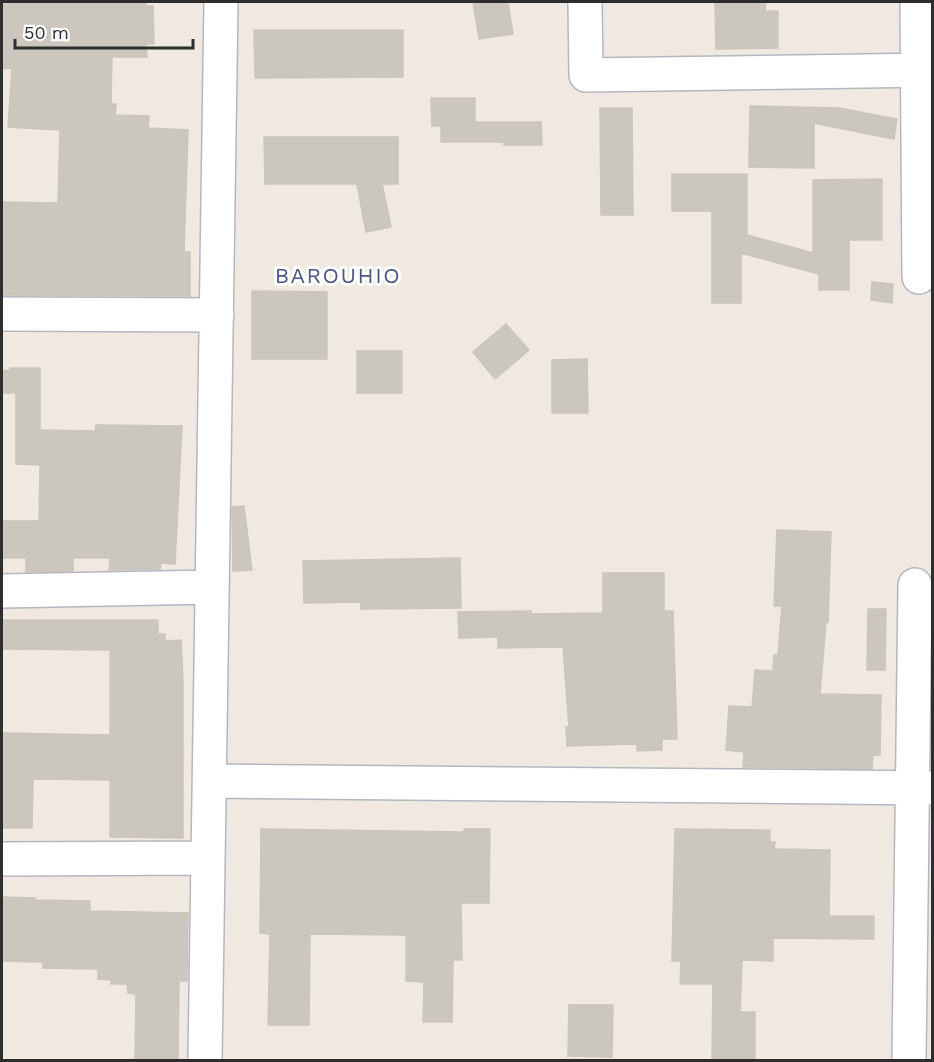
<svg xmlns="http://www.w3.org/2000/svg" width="934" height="1062" font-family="'Work Sans',sans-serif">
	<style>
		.building { fill: #cbc7bf; stroke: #cbc5ba; stroke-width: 1.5 }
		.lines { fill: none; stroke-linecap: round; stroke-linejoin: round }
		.minor-casing { stroke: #b4b7c1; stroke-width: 36 }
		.minor { stroke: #fff; stroke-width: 33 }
		.labels { text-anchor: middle; stroke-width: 6; stroke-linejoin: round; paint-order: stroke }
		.quarter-label { font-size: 22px; letter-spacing: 1.5px; fill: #4d5680; stroke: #fff }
	</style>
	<rect width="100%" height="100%" fill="#efe9e1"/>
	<path class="building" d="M 2,2 L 146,2 L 146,6 L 153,6 L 154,44 L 146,44 L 147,57 L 112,57 L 111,104 L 116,104 L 115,115 L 149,116 L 148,128 L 188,130 L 184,252 L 190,252 L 190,296 L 2,295 L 2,202 L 58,203 L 60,130 L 8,127 L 12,68 L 2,69 Z
		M 473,2 L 508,2 L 513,34 L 479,39 Z
		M 715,2 L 766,2 L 765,11 L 778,11 L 778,48 L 716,49 Z
		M 254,30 L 403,30 L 403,77 L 255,78 Z
		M 431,98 L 475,98 L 475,122 L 541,122 L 542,145 L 504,145 L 504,142 L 441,142 L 441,126 L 432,126 Z
		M 750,106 L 839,108 L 897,119 L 894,139 L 814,123 L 814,168 L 749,167 Z
		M 600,108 L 632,108 L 633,215 L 601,215 Z
		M 264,137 L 398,137 L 398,184 L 382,184 L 391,227 L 366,232 L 357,184 L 265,184 Z
		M 672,174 L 747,174 L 747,235 L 813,253 L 813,180 L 882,179 L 882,240 L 849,240 L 849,290 L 819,290 L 819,274 L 741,253 L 741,303 L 712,303 L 712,211 L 672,211 Z
		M 872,282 L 893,284 L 892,303 L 871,300 Z
		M 252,291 L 327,292 L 327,359 L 252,359 Z
		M 506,324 L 529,350 L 495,379 L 473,352 Z
		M 357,351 L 402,351 L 402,393 L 357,393 Z
		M 587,359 L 588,413 L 552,413 L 552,360 Z
		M 10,368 L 40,368 L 40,430 L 95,431 L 96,425 L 182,426 L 175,564 L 161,563 L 160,569 L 109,570 L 110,558 L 73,558 L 73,571 L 26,572 L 26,558 L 2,558 L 2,521 L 39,521 L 40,465 L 16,464 L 16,393 L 2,393 L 2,371 L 10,370 Z
		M 244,506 L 252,570 L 233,571 L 232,507 Z
		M 777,530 L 831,532 L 828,622 L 826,622 L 820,694 L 881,695 L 880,755 L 873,755 L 872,769 L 743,767 L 744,752 L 726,750 L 729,706 L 752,707 L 755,670 L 773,671 L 774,655 L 778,655 L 782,606 L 774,606 Z
		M 460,558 L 461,608 L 361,609 L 361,602 L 304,603 L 303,561 Z
		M 603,573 L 664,573 L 664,611 L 673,611 L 677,739 L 662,739 L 662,750 L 637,751 L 637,744 L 567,746 L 566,727 L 569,727 L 563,647 L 498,648 L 498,637 L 459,638 L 458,612 L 531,611 L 531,614 L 603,613 Z
		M 868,609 L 886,609 L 885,670 L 867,670 Z
		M 2,620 L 158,620 L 158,634 L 165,634 L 165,641 L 181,640 L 183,681 L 183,838 L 110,837 L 110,780 L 33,779 L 32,828 L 2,828 L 2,733 L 110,735 L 110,650 L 2,649 Z
		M 261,829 L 464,832 L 464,829 L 490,829 L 489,903 L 461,903 L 462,960 L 453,960 L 452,1022 L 423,1022 L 424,982 L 406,981 L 406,935 L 310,934 L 309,1025 L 268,1025 L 270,934 L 260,933 Z
		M 675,829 L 770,830 L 770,842 L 775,842 L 774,849 L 830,850 L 829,916 L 874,916 L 874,939 L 773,938 L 773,961 L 742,960 L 740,1012 L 755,1012 L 755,1060 L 712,1060 L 713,984 L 680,984 L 681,961 L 672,961 Z
		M 2,897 L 35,898 L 35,900 L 90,901 L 90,911 L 188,913 L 187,981 L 179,981 L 178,1060 L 135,1060 L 136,994 L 128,993 L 127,984 L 111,984 L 111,980 L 98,979 L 98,969 L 43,968 L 43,962 L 2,961 Z
		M 569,1005 L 613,1005 L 612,1057 L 568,1056 Z"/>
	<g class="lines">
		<defs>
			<path id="minor" d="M 585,2 L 586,75 L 932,70
				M 917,2 L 919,277
				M 2,314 L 217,315
				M 2,591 L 212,587
				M 210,781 L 932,788
				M 2,859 L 208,858
				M 205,1060 L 221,2
				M 909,1060 L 915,585"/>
		</defs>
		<use href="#minor" class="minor-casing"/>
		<use href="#minor" class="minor"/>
	</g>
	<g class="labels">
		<g class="quarter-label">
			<text x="338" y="283">BAROUHIO</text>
		</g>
	</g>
	<rect width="934" height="1062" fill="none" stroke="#2e2e2e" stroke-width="6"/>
	<path d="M15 39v9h178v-9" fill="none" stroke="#2e2e2e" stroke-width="3"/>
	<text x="24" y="39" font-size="18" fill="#2e2e2e" stroke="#ffffff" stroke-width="4.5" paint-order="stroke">50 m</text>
</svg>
